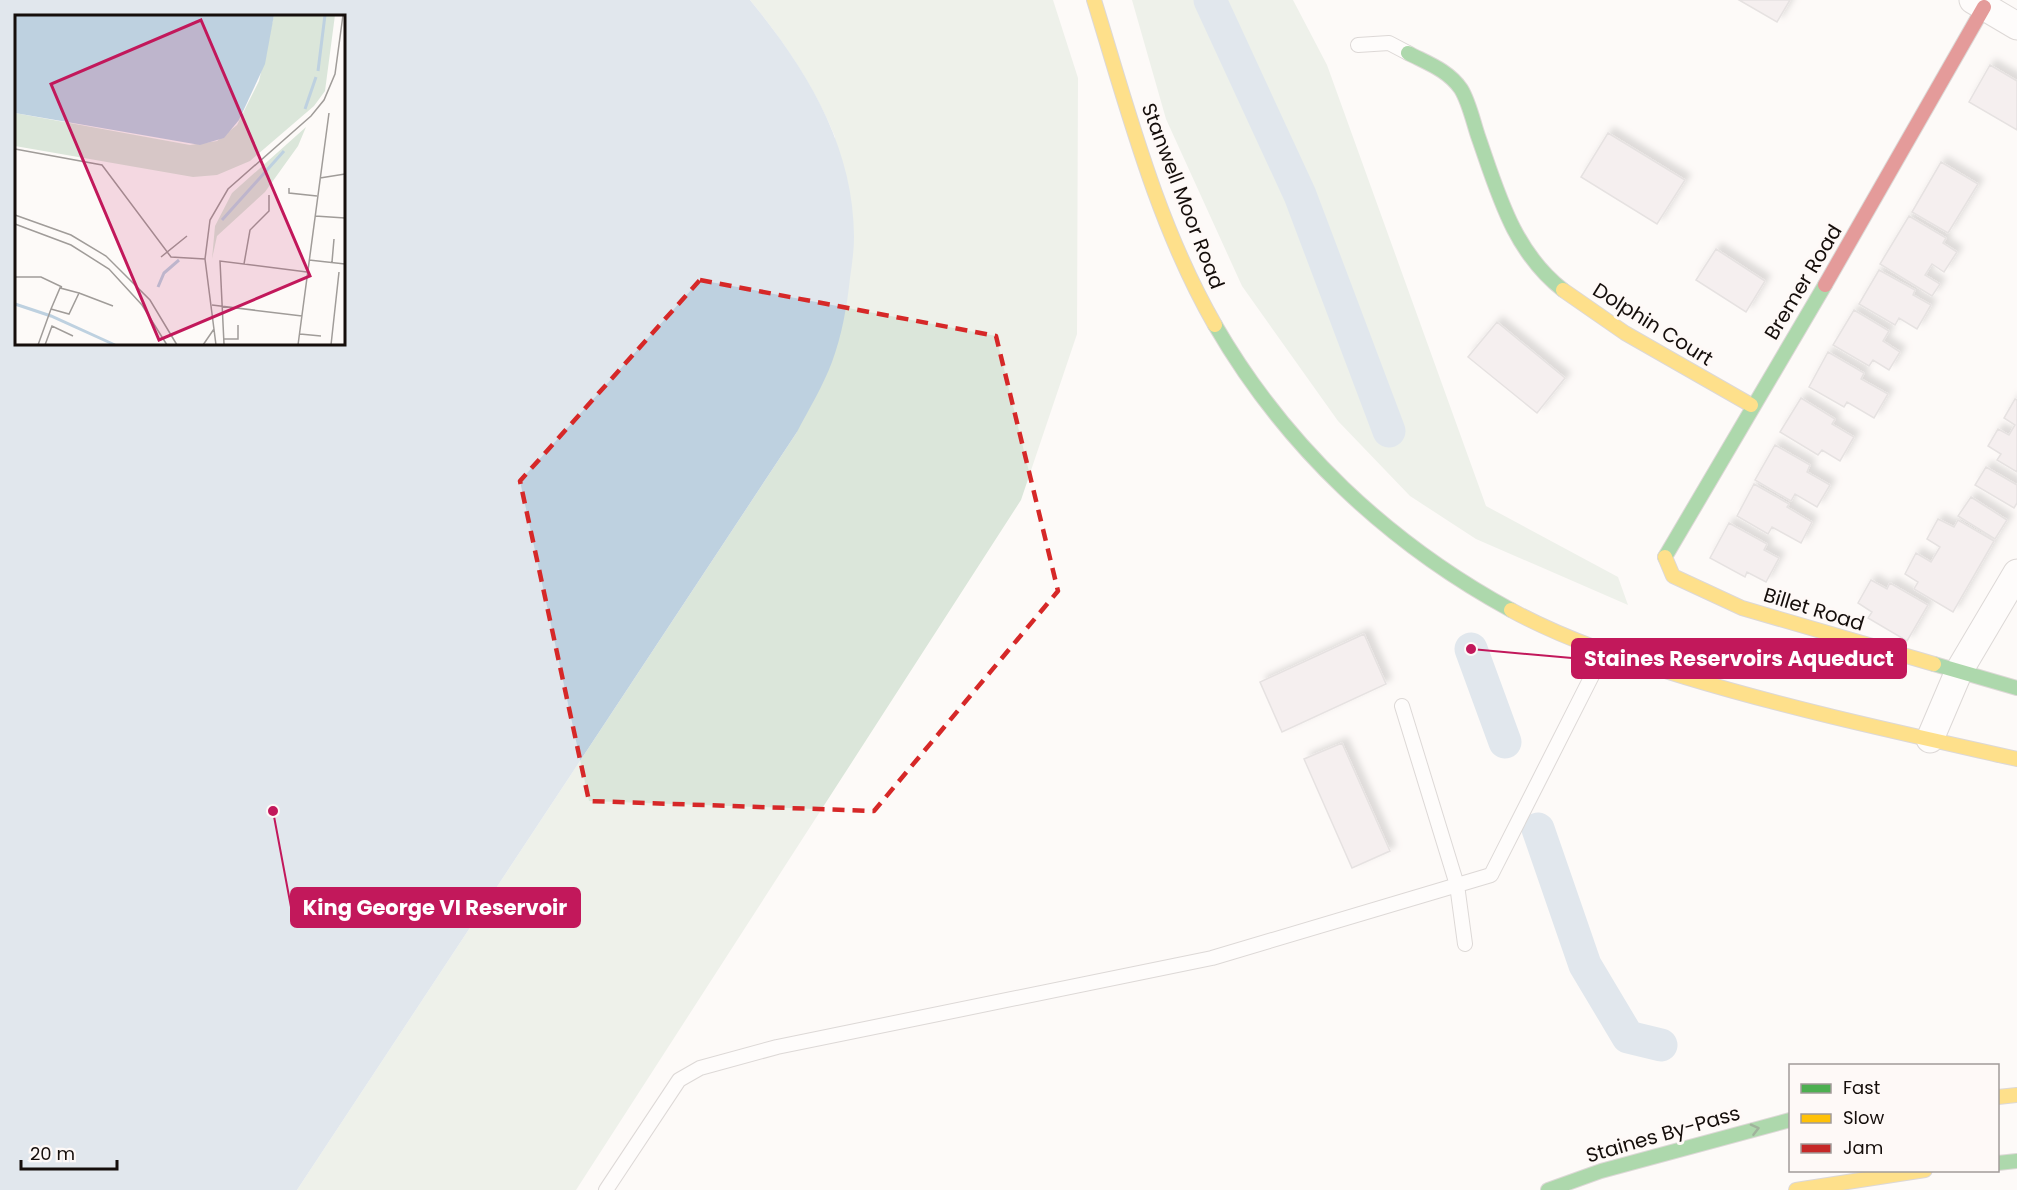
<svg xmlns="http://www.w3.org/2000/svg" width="2017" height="1190" font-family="Poppins,sans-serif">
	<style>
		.green { fill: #dbe6da }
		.water { fill: #bed1e0; fill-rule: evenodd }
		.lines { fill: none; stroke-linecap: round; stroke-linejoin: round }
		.canal { stroke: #bed1e0; stroke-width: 33 }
		.building { fill: #ebe3e5; stroke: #cac5c6; stroke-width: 1.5; filter: url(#shadow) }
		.lane-casing { stroke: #b5b0ae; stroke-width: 16 }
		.street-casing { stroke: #b5b0ae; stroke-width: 29 }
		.fast-casing { stroke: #b5b0ae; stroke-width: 16 }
		.slow-casing { stroke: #b5b0ae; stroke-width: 16 }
		.jam-casing { stroke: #b5b0ae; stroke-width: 16 }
		.lane { stroke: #fffefe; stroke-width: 14 }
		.street { stroke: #fffefe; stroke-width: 27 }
		.fast { stroke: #4caf50; stroke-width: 14 }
		.slow { stroke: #ffc107; stroke-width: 14 }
		.jam { stroke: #c62828; stroke-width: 14 }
		.oneway { stroke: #305e2e }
		.marked { fill: none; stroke: #d62828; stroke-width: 4.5; stroke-dasharray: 12 8; stroke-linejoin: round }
		.labels { text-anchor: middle; stroke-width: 6; stroke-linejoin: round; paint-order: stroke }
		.street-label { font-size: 20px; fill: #150e0b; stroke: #fef9f7 }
		.inset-river { fill: none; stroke: #bed1e0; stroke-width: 3 }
		.inset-road { fill: none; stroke: #a09c99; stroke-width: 1.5 }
		.view { fill: #c2185b; fill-opacity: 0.15; stroke: #c2185b; stroke-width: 3 }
		.inset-edge { fill: none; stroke: #150e0b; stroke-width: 3 }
		.leader { fill: none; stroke: #c2185b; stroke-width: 2 }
		.callout-dot { fill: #c2185b; stroke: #fef9f7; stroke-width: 2 }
		.callout { fill: #c2185b; stroke: #c2185b; stroke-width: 2 }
		.callout-label { font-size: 21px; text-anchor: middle; font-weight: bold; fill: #fff }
	</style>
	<defs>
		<filter id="shadow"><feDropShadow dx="5.5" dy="-5.5" stdDeviation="3" flood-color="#0004"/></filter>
	</defs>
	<rect width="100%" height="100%" fill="#fdfaf8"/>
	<path class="green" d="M 750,0 L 1053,0 L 1078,78 L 1077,334 L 1021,500 L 576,1190 L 297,1190 L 797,432 L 835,137 C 814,86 785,43 750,0 Z
		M 1132,0 L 1293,0 L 1327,65 L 1486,506 L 1618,577 L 1628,605 L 1476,539 L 1410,496 L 1338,421 L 1242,286 L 1166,119 Z"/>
	<path class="water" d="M 0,0 L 750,0 C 806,68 854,146 854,237 C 854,250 852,264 850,278 C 847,306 842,335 832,362 C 823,386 809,409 797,432 L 297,1190 L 0,1190 ZM 16,16 L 344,16 L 344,344 L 16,344 Z"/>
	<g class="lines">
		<path class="canal" d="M 1210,0 L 1300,195 L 1389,431
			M 1471,649 L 1505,742
			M 1538,829 L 1585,965 L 1628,1037 L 1661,1045"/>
	</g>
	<path class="building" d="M 1739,0 L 1790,0 L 1777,22 Z
		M 1990,65 L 2017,81 L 2017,130 L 1969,102 Z
		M 1608,133 L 1685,180 L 1657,224 L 1581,177 Z
		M 1941,162 L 1978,184 L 1948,233 L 1912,212 Z
		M 1909,216 L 1946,238 L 1943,243 L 1957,252 L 1944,272 L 1932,264 L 1925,275 L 1940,284 L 1932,296 L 1880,264 Z
		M 1716,249 L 1765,281 L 1746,312 L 1696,280 Z
		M 1879,270 L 1915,290 L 1913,295 L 1931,305 L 1917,329 L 1899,318 L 1895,325 L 1859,304 Z
		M 1854,310 L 1889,331 L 1883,341 L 1900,352 L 1889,370 L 1873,360 L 1869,366 L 1833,345 Z
		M 1497,322 L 1565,378 L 1537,413 L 1468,357 Z
		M 1828,352 L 1864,373 L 1861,379 L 1888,394 L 1874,418 L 1847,402 L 1844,407 L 1809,387 Z
		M 1801,398 L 1835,419 L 1832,424 L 1854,437 L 1840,461 L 1822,450 L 1818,455 L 1780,432 Z
		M 2015,399 L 2017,400 L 2017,472 L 1997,460 L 2001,454 L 1988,446 L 1998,429 L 2009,435 L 2015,425 L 2004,418 Z
		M 1775,445 L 1810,465 L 1807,472 L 1830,485 L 1817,507 L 1795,494 L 1791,501 L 1755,480 Z
		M 1986,467 L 2017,485 L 2017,503 L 2014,508 L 1975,485 Z
		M 1754,484 L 1789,504 L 1787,507 L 1812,522 L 1801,543 L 1772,527 L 1768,534 L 1737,516 Z
		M 1971,497 L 2007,520 L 1995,539 L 1958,516 Z
		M 1938,519 L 1954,527 L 1958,520 L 1994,541 L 1953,612 L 1914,589 L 1918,582 L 1905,574 L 1916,553 L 1931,562 L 1940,547 L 1927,539 Z
		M 1729,523 L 1767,544 L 1764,550 L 1779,558 L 1766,582 L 1747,572 L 1745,577 L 1710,558 Z
		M 1871,580 L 1887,589 L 1890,583 L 1928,605 L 1907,641 L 1868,618 L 1872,612 L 1858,603 Z
		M 1364,634 L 1386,684 L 1282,732 L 1260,682 Z
		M 1342,743 L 1390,851 L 1352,868 L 1304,759 Z"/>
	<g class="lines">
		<defs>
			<path id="lane" d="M 1358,45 L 1389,43 L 1408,53
				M 1402,706 L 1457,885 L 1465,944
				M 606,1190 L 679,1080 L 700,1068 L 777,1047 L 1212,958 L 1491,875 L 1604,652"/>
			<path id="street" d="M 1973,0 L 2017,26
				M 1930,739 L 1959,671 L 2017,573"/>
			<path id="fast" d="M 1408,53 C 1427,63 1448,70 1461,89 C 1469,102 1473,121 1478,136 C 1498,193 1513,251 1563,290
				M 1215,325 C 1285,446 1388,543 1511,610
				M 1665,557 L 1825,285
				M 1934,664 L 2017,688
				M 1998,1163 L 2017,1161
				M 1548,1190 L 1601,1171 L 1790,1120"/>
			<path id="slow" d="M 1094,0 C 1128,110 1157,224 1215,325
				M 1563,290 L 1625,333 L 1751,405
				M 1665,557 L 1673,576 L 1742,608 L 1934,664
				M 1511,610 C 1566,640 1625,659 1685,677 C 1794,710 1906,734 2017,759
				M 1998,1097 L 2017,1095
				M 1796,1190 L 1925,1170"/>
			<path id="jam" d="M 1825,285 L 1984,7"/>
		</defs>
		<use href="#lane" class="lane-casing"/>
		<use href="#street" class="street-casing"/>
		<use href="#fast" class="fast-casing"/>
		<use href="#slow" class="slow-casing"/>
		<use href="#jam" class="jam-casing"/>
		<use href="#lane" class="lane"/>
		<use href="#street" class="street"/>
		<use href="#fast" class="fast"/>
		<use href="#slow" class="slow"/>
		<use href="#jam" class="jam"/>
	</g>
	<defs><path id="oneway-chevron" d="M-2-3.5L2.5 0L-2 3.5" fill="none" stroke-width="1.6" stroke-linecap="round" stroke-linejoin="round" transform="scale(1.5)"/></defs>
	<use class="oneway" href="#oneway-chevron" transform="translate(1755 1129) rotate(-14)"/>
	<path d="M0 0H2017V1190H0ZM 700,280 L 996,336 L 1058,591 L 874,811 L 589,801 L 520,481 Z" fill="#fdfaf8" fill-opacity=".55" fill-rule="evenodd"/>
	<path class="marked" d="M 700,280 L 996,336 L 1058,591 L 874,811 L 589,801 L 520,481 Z"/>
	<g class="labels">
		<g class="street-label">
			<text transform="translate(1183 196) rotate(69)" y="7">Stanwell Moor Road</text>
			<text transform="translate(1803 282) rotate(-59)" y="7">Bremer Road</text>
			<text transform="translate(1653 324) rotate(32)" y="7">Dolphin Court</text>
			<text transform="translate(1814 609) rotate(17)" y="7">Billet Road</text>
			<text transform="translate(1663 1134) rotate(-16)" y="7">Staines By-Pass</text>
		</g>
	</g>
	<g transform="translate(15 15)">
		<rect width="330" height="330" fill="#fdfaf8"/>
		<path d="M 259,0 L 320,0 L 310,76 L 299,91 L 235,146 L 202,160 L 178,162 L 0,131 L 0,98 L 175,130 L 202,126 L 222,110 L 244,66 ZM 291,112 L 283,131 L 250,177 L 202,221 L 197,244 L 200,211 L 217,178 Z" fill="#dbe6da"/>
		<path d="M 0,0 L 259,0 L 250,49 L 224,105 L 209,123 L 185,130 L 0,98 Z" fill="#bed1e0"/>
		<path class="inset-river" d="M 303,56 L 310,0M 290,94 L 301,62M 207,205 L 269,136M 143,272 L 149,258 L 164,245M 0,289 L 36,301 L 100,330"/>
		<path class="inset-road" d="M 0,134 L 87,150 L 156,242 L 190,244M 305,163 L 330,159M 274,173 L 274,178 L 302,181M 0,200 L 56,220 L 91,241 L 135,285 L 162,330M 300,201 L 330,203M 0,209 L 56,230 L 94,254 L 127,290 L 152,330M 146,242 L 172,221M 294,245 L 330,249M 317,247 L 319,224M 229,249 L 235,215 L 254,196 L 254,180M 0,262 L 26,262 L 47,272M 64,278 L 98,291M 197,290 L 287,301M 285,319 L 306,321M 209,324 L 223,324 L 223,310M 209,329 L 205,246 L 292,257M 23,330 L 36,294 L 45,273 L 64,278 L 54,299 L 36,294M 30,330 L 37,311 L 58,321M 188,330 L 199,314M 201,330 L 190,244 L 195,205 L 213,174 L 296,101 L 309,85 L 320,59 L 328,0M 283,330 L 314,98M 316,330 L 324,257"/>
		<path class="view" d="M 186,5 L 295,261 L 144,325 L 36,69 Z"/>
		<rect width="330" height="330" class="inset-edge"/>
	</g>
	<path class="leader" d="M1471 649L1572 658M273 811L291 907"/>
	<g class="callout-dot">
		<circle cx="1471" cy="649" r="6"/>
		<circle cx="273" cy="811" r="6"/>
	</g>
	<g class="callout">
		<rect x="1572" y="639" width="334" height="39" rx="6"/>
		<rect x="291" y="888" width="289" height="39" rx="6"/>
	</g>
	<g class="callout-label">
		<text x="1739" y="666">Staines Reservoirs Aqueduct</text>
		<text x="435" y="915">King George VI Reservoir</text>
	</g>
	<rect x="1789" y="1064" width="210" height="108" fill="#fef9f7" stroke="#a19b99" stroke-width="1.5"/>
	<rect x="1801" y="1084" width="30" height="9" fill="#4caf50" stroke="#a19b99" stroke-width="1.5"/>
	<text x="1843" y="1094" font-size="18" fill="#150e0b">Fast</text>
	<rect x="1801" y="1114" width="30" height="9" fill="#ffc107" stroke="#a19b99" stroke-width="1.5"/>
	<text x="1843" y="1124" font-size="18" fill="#150e0b">Slow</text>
	<rect x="1801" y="1144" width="30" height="9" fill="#c62828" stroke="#a19b99" stroke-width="1.5"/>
	<text x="1843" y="1154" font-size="18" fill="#150e0b">Jam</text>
	<path d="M21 1160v9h96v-9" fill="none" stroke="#150e0b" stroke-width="3"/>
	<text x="30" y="1160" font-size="18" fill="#150e0b" stroke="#fef9f7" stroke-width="4.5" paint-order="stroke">20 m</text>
</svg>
